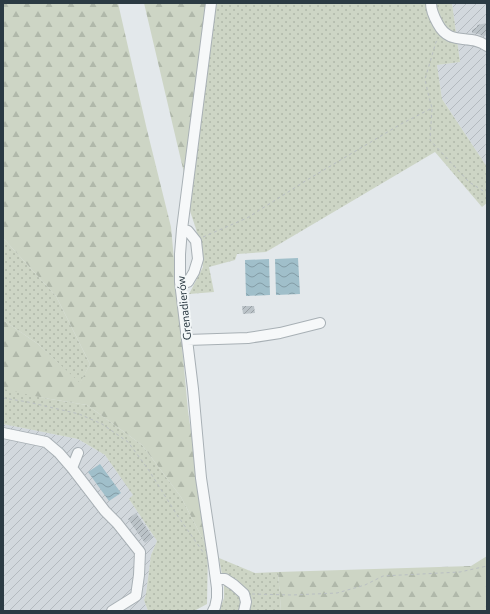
<svg xmlns="http://www.w3.org/2000/svg" width="490" height="614" font-family="Commissioner,sans-serif">
	<style>
		.industrial { fill: url(#industrial-furrows) }
		.grass { fill: url(#grass-dots) }
		.forest { fill: url(#forest-firs) }
		.water { fill: url(#water-waves) }
		.building { fill: url(#building-hatch) }
		.lines { fill: none; stroke-linecap: round; stroke-linejoin: round }
		.minor-casing { stroke: #a8b0b5; stroke-width: 12 }
		.path { stroke: #b9bfc2; stroke-width: 1; stroke-dasharray: 3 3; stroke-linecap: butt }
		.minor { stroke: #f6f8f9; stroke-width: 10 }
		.labels { text-anchor: middle; stroke-width: 4; stroke-linejoin: round; paint-order: stroke }
		.street-label { font-size: 11px; fill: #2b3a43; stroke: #f3f7f8 }
	</style>
	<defs>
		<pattern id="industrial-furrows" width="10" height="10" patternUnits="userSpaceOnUse"><rect width="10" height="10" fill="#d2d8dd"/><path d="M-1 1l2-2M0 10L10 0M9 11l2-2" fill="none" stroke="#b4babf"/></pattern>
		<pattern id="grass-dots" width="8" height="8" patternUnits="userSpaceOnUse"><rect width="8" height="8" fill="#cdd5c5"/><path d="M2 2h.1M6 6h.1" fill="none" stroke="#b0b8aa" stroke-width="1.8" stroke-linecap="round"/></pattern>
		<pattern id="forest-firs" width="22" height="20" patternUnits="userSpaceOnUse"><rect width="22" height="20" fill="#cdd5c5"/><path d="M5 1l3.5 6h-7zM16 11l3.5 6h-7z" fill="#b0b8aa"/></pattern>
		<pattern id="water-waves" width="16" height="10" patternUnits="userSpaceOnUse"><rect width="16" height="10" fill="#a0bfca"/><path d="M0 5q4-4 8 0t8 0" fill="none" stroke="#839ca6"/></pattern>
		<pattern id="building-hatch" width="6" height="6" patternUnits="userSpaceOnUse"><rect width="6" height="6" fill="#bbc3c8"/><path d="M-1 1l2-2M0 6l6-6M5 7l2-2" fill="none" stroke="#989fa4"/></pattern>
	</defs>
	<rect width="100%" height="100%" fill="#e3e8eb"/>
	<path class="industrial" d="M 452,3 L 487,3 L 487,167 L 442,99 L 437,65 L 460,62 Z
		M 3,424 L 78,439 L 105,455 L 134,495 L 129,499 L 157,541 L 151,555 L 146,594 L 144,600 L 148,611 L 3,611 Z"/>
	<path class="grass" d="M 207,3 L 452,3 L 460,62 L 437,65 L 442,99 L 487,167 L 487,203 L 482,207 L 435,152 L 266,252 L 237,254 L 235,260 L 209,267 L 214,292 L 189,294 L 203,267 L 196,229 L 190,211 L 184,173 Z
		M 3,238 L 56,296 L 90,364 L 80,384 L 38,344 L 3,320 Z
		M 3,386 L 44,398 L 87,405 L 142,445 L 181,497 L 208,549 L 207,604 L 194,611 L 148,611 L 144,600 L 146,594 L 151,555 L 157,541 L 129,499 L 133,495 L 105,455 L 78,439 L 3,424 Z
		M 219,558 L 255,573 L 278,572 L 281,611 L 219,611 L 224,598 L 224,586 Z"/>
	<path class="forest" d="M 3,3 L 118,3 L 147,130 L 171,227 L 188,411 L 208,549 L 181,497 L 142,445 L 87,405 L 44,398 L 3,389 L 3,320 L 38,344 L 80,383 L 90,364 L 56,296 L 3,238 Z
		M 144,3 L 207,3 L 184,173 Z
		M 487,556 L 487,611 L 281,611 L 278,572 L 471,566 Z"/>
	<path class="water" d="M 298,258 L 300,294 L 276,295 L 275,259 Z
		M 269,259 L 270,295 L 246,296 L 245,260 Z
		M 100,464 L 121,493 L 109,501 L 88,472 Z"/>
	<path class="building" d="M 487,23 L 487,35 L 482,36 L 479,34 L 472,33 L 472,30 L 477,27 L 477,25 Z
		M 242,306 L 254,306 L 255,313 L 243,314 Z
		M 136,513 L 153,537 L 145,543 L 128,519 Z"/>
	<g class="lines">
		<defs>
			<path id="minor" d="M 211,3 L 182,229 L 180,254 L 180,282 L 193,389 L 201,478 L 213,558 L 217,588 L 217,598 L 215,607 L 213,611
				M 431,3 C 431,10 434,17 438,24 C 450,47 470,33 487,46
				M 180,282 L 188,282 L 194,272 L 198,259 L 196,241 L 188,231 L 182,229
				M 187,340 L 248,338 L 280,333 L 320,323
				M 3,433 L 46,442 L 59,453 L 72,468
				M 78,453 L 72,468 L 105,511 L 117,523 L 140,552 L 139,575 L 136,596 L 112,611
				M 216,579 L 225,579 L 234,585 L 244,594 L 246,602 L 244,611"/>
		</defs>
		<use href="#minor" class="minor-casing"/>
		<path class="path" d="M 432,109 L 430,140 L 469,182 L 485,192 L 487,191
			M 203,237 L 247,218 L 307,180 L 401,124 L 432,108 L 428,93 L 425,79 L 436,42 L 438,39
			M 3,398 L 28,402 L 79,414 L 102,424 L 128,442 L 148,469 L 177,515 L 203,552
			M 252,594 L 292,595 L 337,593 L 365,585 L 383,576 L 460,572 L 487,566"/>
		<use href="#minor" class="minor"/>
	</g>
	<g class="labels">
		<g class="street-label">
			<text transform="translate(184 308) rotate(-96)" y="4">Grenadierów</text>
		</g>
	</g>
	<rect width="490" height="614" fill="none" stroke="#2b3a43" stroke-width="8"/>
</svg>
